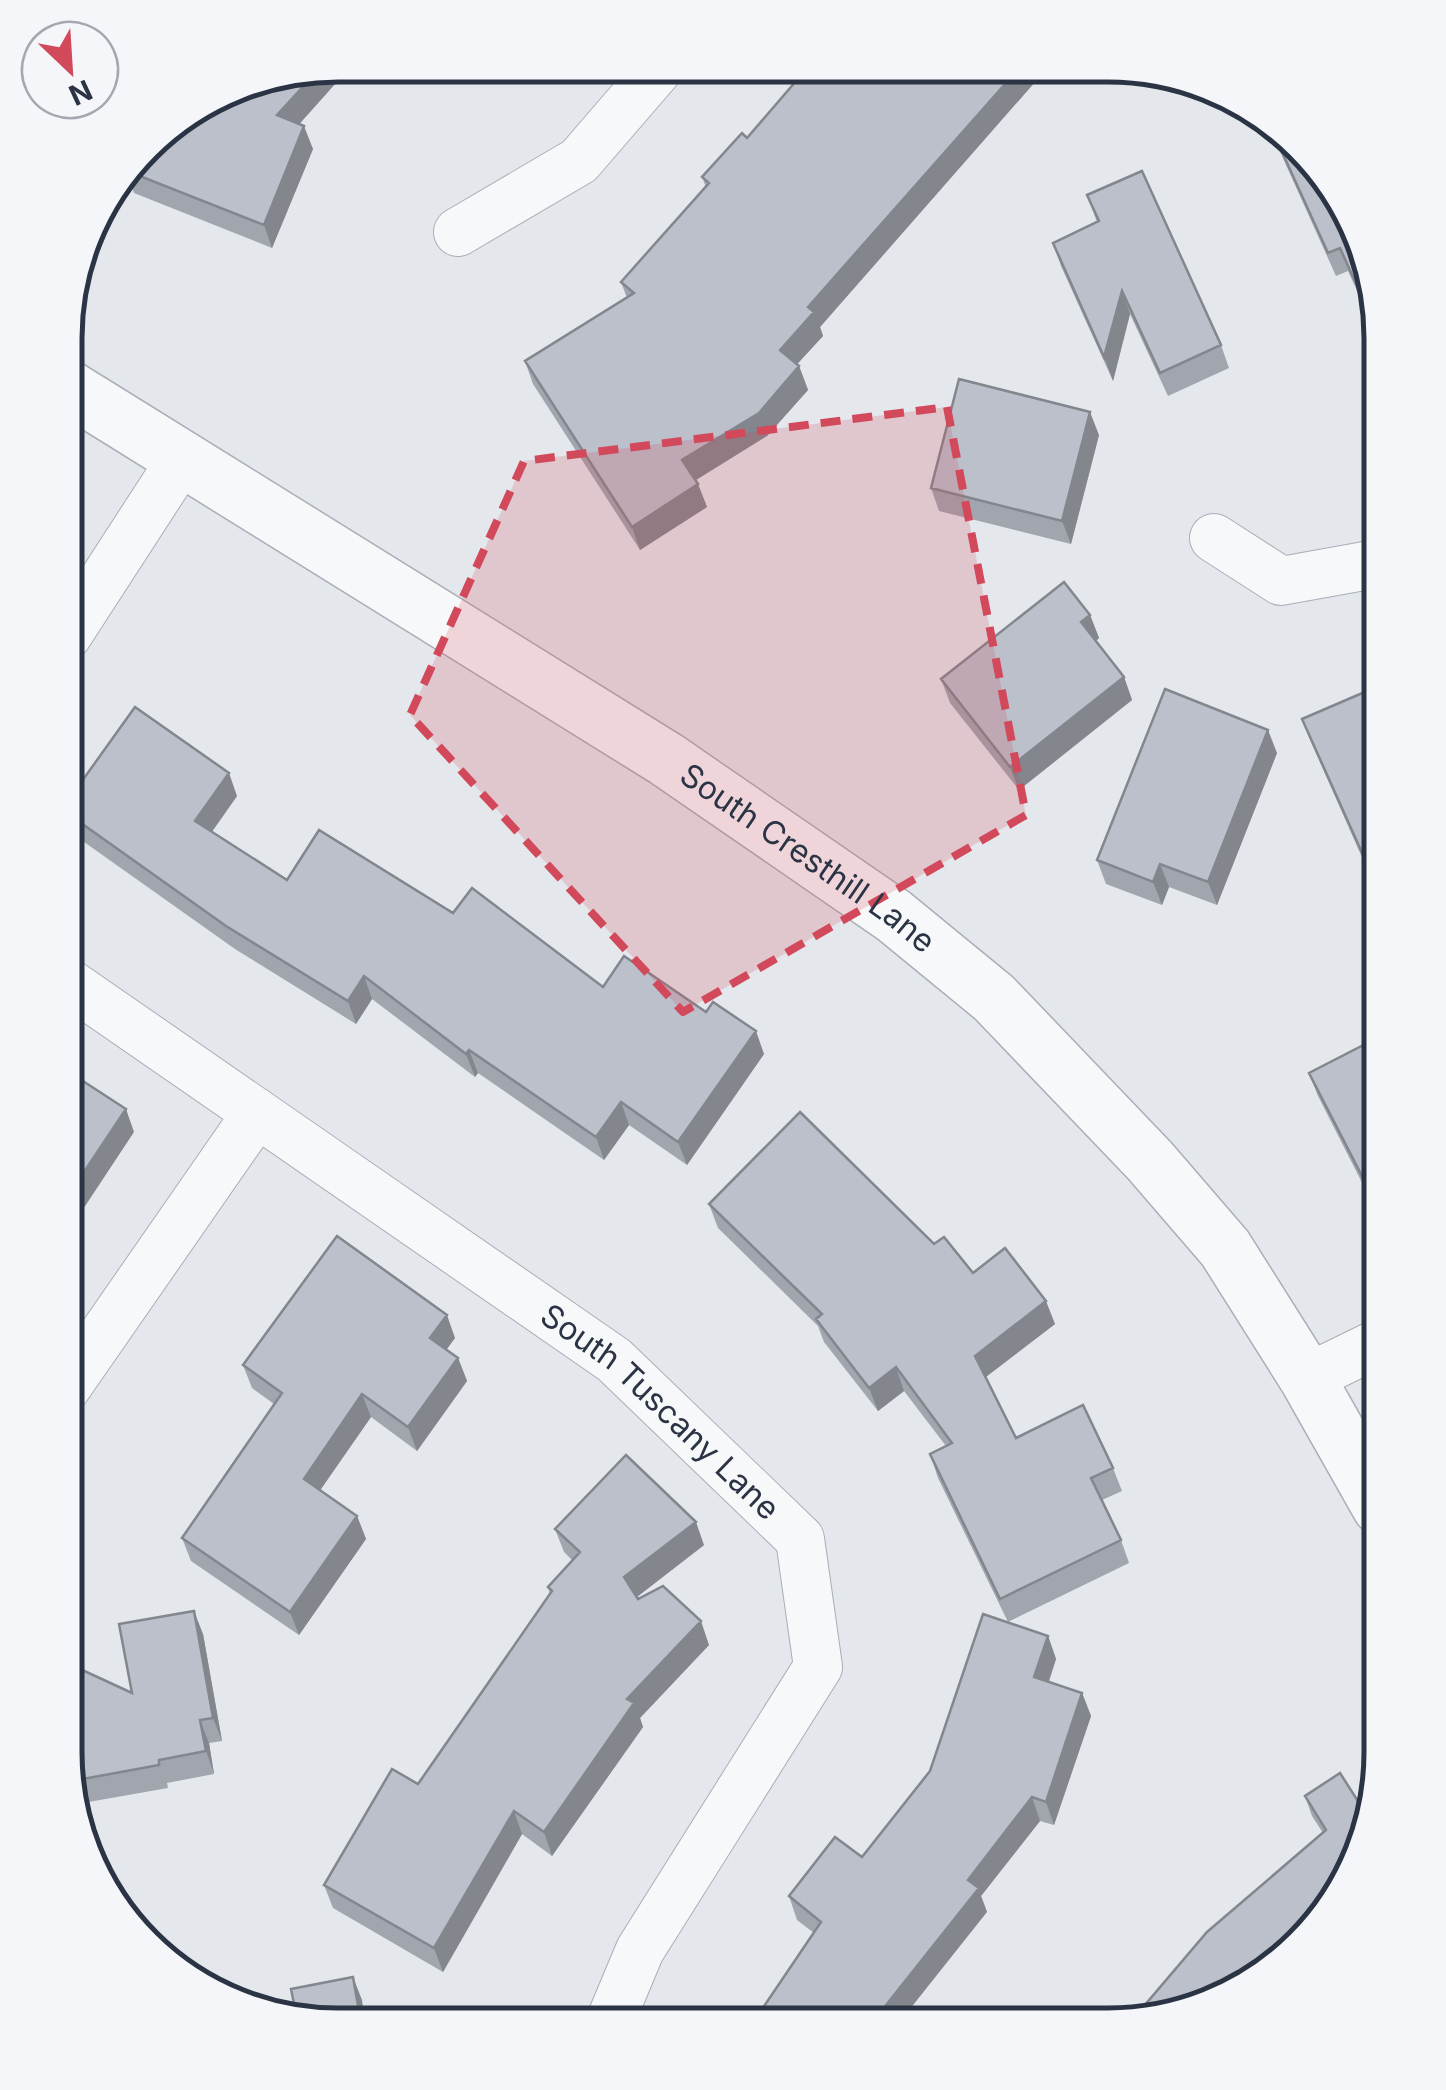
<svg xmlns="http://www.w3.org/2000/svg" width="1446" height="2090" font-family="Inter,sans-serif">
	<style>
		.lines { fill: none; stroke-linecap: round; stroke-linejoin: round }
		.minor-casing { stroke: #a9aeb7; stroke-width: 50 }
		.tertiary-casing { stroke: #a9aeb7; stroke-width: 58 }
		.minor { stroke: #f7f8fa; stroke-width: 48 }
		.tertiary { stroke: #f7f8fa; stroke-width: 55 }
		.wall { fill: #a1a5ae }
		.shaded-wall { fill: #83868d }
		.building { fill: #bbc0ca; stroke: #83868d; stroke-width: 2.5 }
		.marked { fill: #d1495b; fill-opacity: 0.2; stroke: #d1495b; stroke-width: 8; stroke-dasharray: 20 12; stroke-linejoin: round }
		.labels { text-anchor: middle; stroke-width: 10; stroke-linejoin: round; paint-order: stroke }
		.street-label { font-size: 32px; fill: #2b3445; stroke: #f4f6f9 }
		.rim { fill: none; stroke: #2b3445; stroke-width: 5 }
	</style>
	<rect width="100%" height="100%" fill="#e4e7ec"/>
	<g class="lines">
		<defs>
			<g id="minor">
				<path d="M 458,232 L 579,161 L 661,66"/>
				<path d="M 1214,538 L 1281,581 L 1381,563"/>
				<path d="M 67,636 L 181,460"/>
				<path id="s1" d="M 66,981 L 614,1360 L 800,1539 L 818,1667 L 640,1950 L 609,2024"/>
				<path d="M 1307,1378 L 1381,1342"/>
				<path d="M 66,1388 L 257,1113"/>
			</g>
			<g id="tertiary">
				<path id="s2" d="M 67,387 L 666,759 L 894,916 L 994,998 L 1150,1161 L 1225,1248 L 1307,1378 L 1380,1507"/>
			</g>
		</defs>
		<use href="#minor" class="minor-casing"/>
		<use href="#tertiary" class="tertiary-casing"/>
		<use href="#minor" class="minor"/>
		<use href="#tertiary" class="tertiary"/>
	</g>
	<path class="wall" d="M 339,65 L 352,65 L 299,124 L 313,149 L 272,248 L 134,193 L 126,172 L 159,133 Z
		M 809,66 L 1030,67 L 1035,82 L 820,327 L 823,336 L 797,364 L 799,366 L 808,390 L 767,436 L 696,480 L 707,507 L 640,550 L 533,384 L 525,361 L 627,298 L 621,282 L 706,187 L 702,177 L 747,138 Z
		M 1265,118 L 1273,121 L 1353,218 L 1381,343 L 1348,271 L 1336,276 Z
		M 1087,195 L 1221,345 L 1229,368 L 1168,396 L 1130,314 L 1113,381 L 1061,266 L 1053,243 L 1097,222 Z
		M 1099,435 L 1071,544 L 939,511 L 931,488 Z
		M 1090,615 L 1099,638 L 1096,641 L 1124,677 L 1132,700 L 1019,790 L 950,703 L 941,679 Z
		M 1381,685 L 1381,887 L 1376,889 L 1311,742 L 1302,719 Z
		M 1277,753 L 1217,905 L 1169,887 L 1162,905 L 1106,884 L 1097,860 Z
		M 237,796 L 212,832 L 287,880 L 453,913 L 603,987 L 764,1054 L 687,1165 L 629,1125 L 604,1160 L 478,1073 L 475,1077 L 372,999 L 356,1024 L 235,949 L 70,832 L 67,822 L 67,802 Z
		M 1381,1036 L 1381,1220 L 1318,1096 L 1309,1073 Z
		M 709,1204 L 934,1244 L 973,1273 L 1055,1324 L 986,1377 L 1016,1438 L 1113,1468 L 1122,1491 L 1102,1500 L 1121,1540 L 1129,1563 L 1008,1622 L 938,1478 L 930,1454 L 946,1446 L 904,1391 L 878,1411 L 824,1342 L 818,1326 L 718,1228 Z
		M 455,1338 L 446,1350 L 458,1358 L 467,1381 L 417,1451 L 371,1417 L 320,1490 L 357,1516 L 366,1539 L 299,1635 L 191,1561 L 182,1538 L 274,1404 L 252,1388 L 243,1365 Z
		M 555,1529 L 704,1545 L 637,1597 L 709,1645 L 640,1718 L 643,1727 L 552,1856 L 522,1834 L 443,1972 L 333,1908 L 324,1885 L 418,1784 L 550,1594 L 548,1587 L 572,1560 L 564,1552 Z
		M 203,1634 L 222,1741 L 209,1743 L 214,1774 L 167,1783 L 168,1788 L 77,1804 L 65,1751 Z
		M 1048,1636 L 1056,1659 L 1049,1682 L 1082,1693 L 1091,1716 L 1054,1825 L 1040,1821 L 981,1896 L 987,1912 L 814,1933 L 797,1920 L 789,1896 L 862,1857 Z
		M 1305,1796 L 1361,1806 L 1323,1833 L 1312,1816 Z"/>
	<path class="shaded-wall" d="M 339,65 L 352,65 L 286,139 L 277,115 L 320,68 Z
		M 444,65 L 455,65 L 447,73 Z
		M 992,67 L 1030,67 L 1035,82 L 820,327 L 823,336 L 789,373 L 780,350 L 808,307 L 979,80 Z
		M 304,126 L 313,149 L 272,248 L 264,225 Z
		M 1122,291 L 1130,314 L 1113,381 L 1104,357 Z
		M 799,366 L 808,390 L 767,436 L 691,483 L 682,460 Z
		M 1090,412 L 1099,435 L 1071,544 L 1062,521 Z
		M 698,484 L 707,507 L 640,550 L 632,527 Z
		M 1090,615 L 1099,638 L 1090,646 L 1081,622 Z
		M 1124,677 L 1132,700 L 1019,790 L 1010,767 Z
		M 1268,730 L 1277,753 L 1217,905 L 1208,882 Z
		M 229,773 L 237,796 L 203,844 L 195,821 Z
		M 1160,864 L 1169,887 L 1162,905 L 1153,882 Z
		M 364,976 L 372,999 L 356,1024 L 348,1001 Z
		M 756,1031 L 764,1054 L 687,1165 L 678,1142 Z
		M 469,1050 L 478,1073 L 475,1077 L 466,1054 Z
		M 621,1102 L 629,1125 L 604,1160 L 596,1137 Z
		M 126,1109 L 134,1132 L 66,1235 L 66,1199 Z
		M 1046,1301 L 1055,1324 L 983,1379 L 975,1356 Z
		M 447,1315 L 455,1338 L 438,1361 L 430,1338 Z
		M 458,1358 L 467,1381 L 417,1451 L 408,1427 Z
		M 896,1367 L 904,1391 L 878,1411 L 869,1388 Z
		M 362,1394 L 371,1417 L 312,1502 L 304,1479 Z
		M 357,1516 L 366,1539 L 299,1635 L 290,1612 Z
		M 696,1522 L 704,1545 L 633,1600 L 624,1577 Z
		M 194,1611 L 203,1634 L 222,1741 L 213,1718 Z
		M 701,1621 L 709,1645 L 640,1718 L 643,1727 L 552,1856 L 544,1832 L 627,1699 Z
		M 1048,1636 L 1056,1659 L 1042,1700 L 1034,1677 Z
		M 1082,1693 L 1091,1716 L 1054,1825 L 1046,1802 Z
		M 200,1720 L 209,1743 L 214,1774 L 206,1751 Z
		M 1032,1797 L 1040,1821 L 981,1896 L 987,1912 L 898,2024 L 871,2024 L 968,1880 Z
		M 514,1811 L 522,1834 L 443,1972 L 434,1948 Z
		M 353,1977 L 362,2000 L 365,2023 L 361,2023 Z"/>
	<path class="building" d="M 809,66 L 992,67 L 979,80 L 1009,67 L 1020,67 L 808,307 L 814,312 L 780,350 L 799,366 L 759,413 L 682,460 L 698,484 L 632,527 L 525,361 L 634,293 L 621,282 L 709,183 L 702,177 L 742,133 L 747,138 Z
		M 320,68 L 277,115 L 304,126 L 264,225 L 127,171 L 159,133 L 250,80 Z
		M 1267,119 L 1273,121 L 1353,218 L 1381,339 L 1340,248 L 1328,253 Z
		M 1142,171 L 1221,345 L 1160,373 L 1122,291 L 1104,357 L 1053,243 L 1099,221 L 1087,195 Z
		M 959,379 L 1090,412 L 1062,521 L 931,488 Z
		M 1064,582 L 1090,615 L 1081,622 L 1124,677 L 1010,767 L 941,679 Z
		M 1381,685 L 1381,860 L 1368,866 L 1302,719 Z
		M 1165,689 L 1268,730 L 1208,882 L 1160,864 L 1153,882 L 1097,860 Z
		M 135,707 L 229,773 L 195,821 L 287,880 L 319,830 L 453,913 L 472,888 L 603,987 L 624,956 L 706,1012 L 713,1002 L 756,1031 L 678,1142 L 621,1102 L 596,1137 L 469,1050 L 466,1054 L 364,976 L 348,1001 L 226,926 L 67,813 L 67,802 Z
		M 1381,1036 L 1381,1213 L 1309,1073 Z
		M 66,1070 L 126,1109 L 66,1199 Z
		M 800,1112 L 934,1244 L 944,1237 L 973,1273 L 1005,1248 L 1046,1301 L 975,1356 L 1016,1438 L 1083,1405 L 1113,1468 L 1091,1478 L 1121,1540 L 1000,1599 L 930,1454 L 952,1443 L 896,1367 L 869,1388 L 816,1319 L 822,1314 L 709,1204 Z
		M 337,1236 L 447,1315 L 430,1338 L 458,1358 L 408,1427 L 362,1394 L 304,1479 L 357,1516 L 290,1612 L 182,1538 L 282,1393 L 243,1365 Z
		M 626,1455 L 696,1522 L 624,1577 L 638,1599 L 663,1586 L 701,1621 L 627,1699 L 634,1703 L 544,1832 L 514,1811 L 434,1948 L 324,1885 L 392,1769 L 418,1784 L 552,1591 L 548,1587 L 580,1552 L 555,1529 Z
		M 194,1611 L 213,1718 L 200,1720 L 206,1751 L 159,1760 L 159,1765 L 72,1781 L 65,1751 L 65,1662 L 132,1693 L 119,1624 Z
		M 983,1614 L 1048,1636 L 1034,1677 L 1082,1693 L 1046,1802 L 1032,1797 L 968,1880 L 979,1888 L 871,2024 L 752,2024 L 821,1922 L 789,1896 L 835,1837 L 862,1857 L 930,1771 Z
		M 1340,1773 L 1361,1806 L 1370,1800 L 1335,1904 L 1228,1997 L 1133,2019 L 1207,1932 L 1326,1830 L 1305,1796 Z
		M 353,1977 L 361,2023 L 304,2023 L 287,2016 L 296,2014 L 291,1989 Z"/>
	<path class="marked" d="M 947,407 L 1026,815 L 683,1012 L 410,715 L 524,461 Z"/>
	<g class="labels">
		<g class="street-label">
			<text dy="11" stroke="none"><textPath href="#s2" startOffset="878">South Cresthill Lane</textPath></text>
			<text dy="11" stroke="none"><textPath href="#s1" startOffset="735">South Tuscany Lane</textPath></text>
		</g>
	</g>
	<path d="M0 0H1446V2090H0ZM338 82H1108A256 256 0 0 1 1364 338V1752A256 256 0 0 1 1108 2008H338A256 256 0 0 1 82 1752V338A256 256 0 0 1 338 82Z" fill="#f4f6f9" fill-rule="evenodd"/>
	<path class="rim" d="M338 82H1108A256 256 0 0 1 1364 338V1752A256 256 0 0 1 1108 2008H338A256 256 0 0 1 82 1752V338A256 256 0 0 1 338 82Z"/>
	<g transform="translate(70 70) rotate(155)"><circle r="48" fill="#f4f6f9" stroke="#a4a8b1" stroke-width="2.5"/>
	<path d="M0-8L18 38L0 25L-18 38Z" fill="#d1495b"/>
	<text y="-15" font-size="28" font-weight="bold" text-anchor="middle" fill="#2b3445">N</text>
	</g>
</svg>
